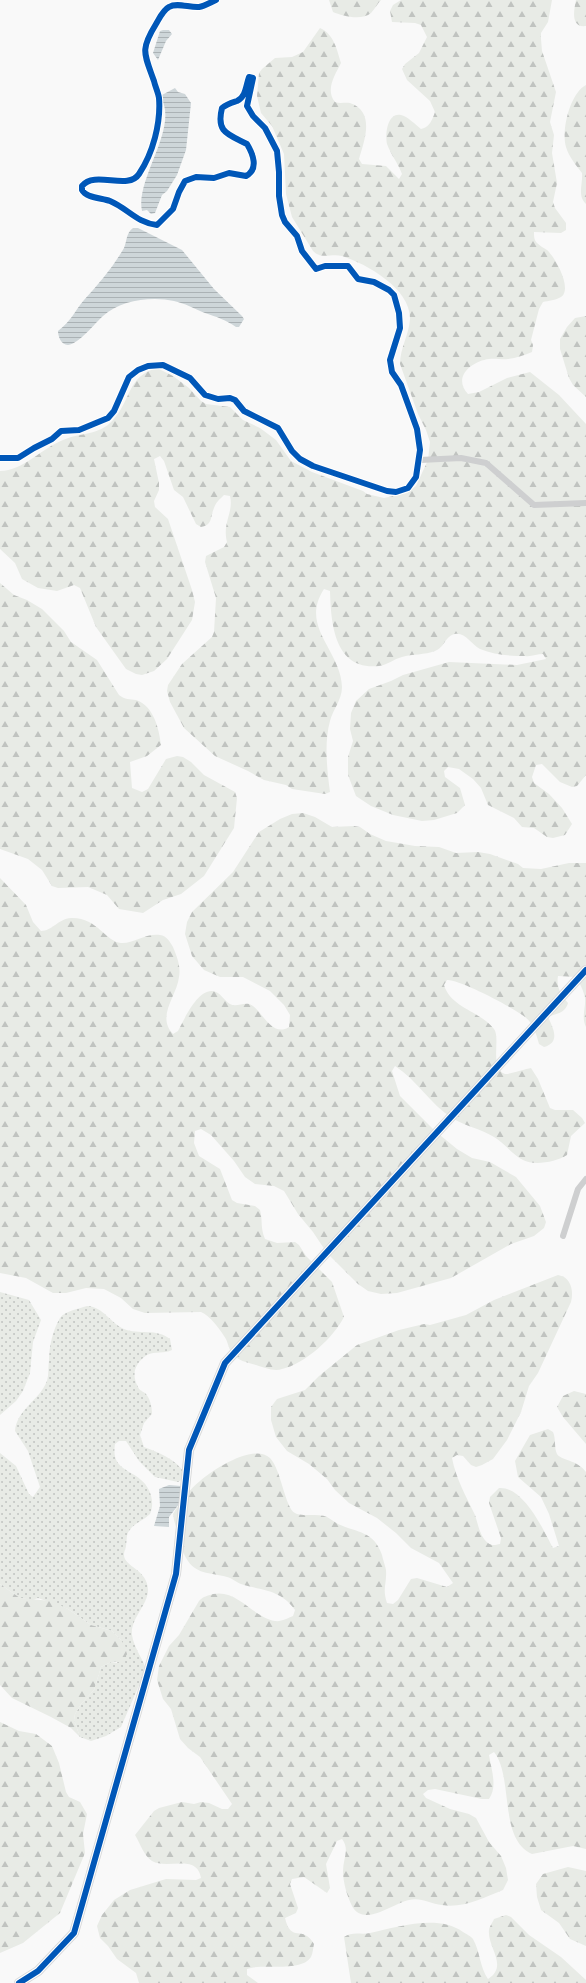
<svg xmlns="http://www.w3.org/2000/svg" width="586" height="1983" font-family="'DM Sans',sans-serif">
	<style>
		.grass { fill: url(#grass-dots) }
		.forest { fill: url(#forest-firs) }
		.water { fill: url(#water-rules) }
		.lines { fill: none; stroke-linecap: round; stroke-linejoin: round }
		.secondary-casing { stroke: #d5d6d7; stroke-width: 10 }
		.street { stroke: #cecfd0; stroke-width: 6 }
		.secondary { stroke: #e1e2e2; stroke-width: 9 }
		.cycleway-casing { stroke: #fff; stroke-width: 8 }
		.cycleway { stroke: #0057b8; stroke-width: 6 }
	</style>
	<defs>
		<pattern id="grass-dots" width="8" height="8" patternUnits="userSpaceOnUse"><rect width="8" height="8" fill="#e8ebe6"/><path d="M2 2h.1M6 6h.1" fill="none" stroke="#c0c3c0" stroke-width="1.8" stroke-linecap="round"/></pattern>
		<pattern id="forest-firs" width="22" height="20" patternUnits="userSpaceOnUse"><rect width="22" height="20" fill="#e8ebe6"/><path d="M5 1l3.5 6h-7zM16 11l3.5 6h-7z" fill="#c0c3c0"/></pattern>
		<pattern id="water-rules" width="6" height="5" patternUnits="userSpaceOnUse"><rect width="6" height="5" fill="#ced6d9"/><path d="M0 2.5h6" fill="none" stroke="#abb2b5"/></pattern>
	</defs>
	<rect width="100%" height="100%" fill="#f9f9f9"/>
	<path class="grass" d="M 0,1292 L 29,1300 L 41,1320 L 33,1342 L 30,1373 L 23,1391 L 16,1401 L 0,1415 Z
		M 87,1306 C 104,1307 110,1323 124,1329 C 138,1335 157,1328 170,1339 L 172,1350 C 164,1354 155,1351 147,1355 C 135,1363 131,1374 138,1387 C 139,1390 142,1391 145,1393 C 150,1398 152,1406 152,1414 L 144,1423 L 140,1435 L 144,1447 C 158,1452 175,1459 184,1472 L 183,1479 L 178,1482 L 155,1477 L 139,1461 L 126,1441 L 119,1441 L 115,1444 C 114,1450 114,1458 118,1463 C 124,1471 134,1473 141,1480 C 151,1488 155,1503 150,1514 C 143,1521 134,1523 129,1531 C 126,1535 127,1541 126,1546 C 126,1548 124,1551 124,1554 C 123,1567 148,1569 148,1590 C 148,1605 130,1619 132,1635 C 134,1648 142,1657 146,1669 L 121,1727 L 106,1736 L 91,1741 L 80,1737 L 74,1720 L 75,1714 L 81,1704 L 94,1690 L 101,1667 L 111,1662 L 117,1663 L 121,1640 L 112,1631 L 91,1625 L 68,1609 L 38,1598 L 33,1600 L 20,1598 L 0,1584 L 0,1453 L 16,1466 L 29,1494 L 33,1497 L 40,1487 L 28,1451 L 15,1431 C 17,1409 39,1401 47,1381 C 49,1374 48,1367 49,1360 C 49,1347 53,1329 60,1318 C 65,1311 78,1309 87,1306 Z"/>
	<path class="forest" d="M 329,0 L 381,0 C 377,4 375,9 371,13 C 362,21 342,16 333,12 Z
		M 401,0 L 552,0 L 548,22 L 541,33 L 541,39 L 542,51 L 556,92 L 550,122 L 554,135 L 552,153 L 557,183 L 553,202 L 555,208 L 566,223 L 566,230 L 561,233 L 534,232 C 534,236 534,240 537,243 C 540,246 544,248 547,250 C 555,257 573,289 561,297 C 556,300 548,301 543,302 L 539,309 L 531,340 L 533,345 L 532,352 C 525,355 516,358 508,359 C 502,360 496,358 489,359 C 472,361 452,377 468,394 L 479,392 L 507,378 L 530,372 L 559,395 L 586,424 L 586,775 L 577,786 L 572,787 L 560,782 L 542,764 L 536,765 L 532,777 L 534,783 L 549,794 L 562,808 L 572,824 L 565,835 L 553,838 L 547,837 L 534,828 L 522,827 L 514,818 L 488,805 L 481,788 L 473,779 L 459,769 L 448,767 L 444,771 L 445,777 L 460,788 L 465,805 L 457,813 L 434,820 L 422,821 L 393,815 L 371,806 L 356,796 L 348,775 L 348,757 L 353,741 L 350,729 L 351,713 L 356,701 L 369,689 L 391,681 L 403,675 L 449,662 L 517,665 L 546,659 L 543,654 C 537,654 531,657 525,656 C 510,656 494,655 480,649 C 472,645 465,632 455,634 C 446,635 444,648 435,651 C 425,655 412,654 402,657 C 394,659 387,665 379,666 C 334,671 331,623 330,591 L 324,589 C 299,627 341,650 342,687 C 342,700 333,709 330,721 C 324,743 327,769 330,792 L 325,794 L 292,789 L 286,785 L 264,780 L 248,771 L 215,756 L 184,728 L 170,702 L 167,691 L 168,685 L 182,664 L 212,637 L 214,632 L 216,598 L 205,562 L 206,556 L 224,547 L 227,542 C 222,523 234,512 230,496 L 224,495 C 220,499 216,502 214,508 C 210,517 213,525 201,527 L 196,524 L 183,497 L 174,490 L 164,461 L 160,456 L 154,459 L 159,483 L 159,490 L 154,501 L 155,507 L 168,519 L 192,590 L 195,602 L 192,620 L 167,659 L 154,671 L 142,675 L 136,674 L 126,669 L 96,627 L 80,588 L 74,585 L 57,591 L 38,588 L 22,579 L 15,563 L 0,549 L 0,471 C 23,471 42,448 63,440 C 81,432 99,436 113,420 C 131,401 127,376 157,368 L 173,376 L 189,388 L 201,401 L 206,404 L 230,407 L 243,420 L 260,428 L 276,440 L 291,461 L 312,472 L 363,491 L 367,494 L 384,498 L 407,493 L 416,486 L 428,460 L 430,442 L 426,430 L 418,414 L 400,364 C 400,348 409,335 410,319 C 411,289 367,264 342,256 C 331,253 322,260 313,251 L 292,217 L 286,194 L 284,154 L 272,126 L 261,113 L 257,96 L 259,73 L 262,69 L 275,58 L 292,57 L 303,52 L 320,28 C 334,34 337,50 341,63 C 335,75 325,90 335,102 C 340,104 345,102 350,103 C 376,112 364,141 359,159 L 362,164 L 386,166 L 399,179 L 402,174 C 398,163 391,155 387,144 C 385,135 387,112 401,115 C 407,116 416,125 421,129 C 430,127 432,120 435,112 L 430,101 L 407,80 L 402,69 L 405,64 L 419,53 L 427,37 L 421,25 L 415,23 L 392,22 L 390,11 L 393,5 Z
		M 576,0 L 586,0 L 586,26 C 570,28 574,10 576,0 Z
		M 586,85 L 586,204 C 577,196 583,184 582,173 C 576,165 569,157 566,147 C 561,131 570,93 586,85 Z
		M 586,316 L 586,397 L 573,385 L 569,378 L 560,349 L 560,339 L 567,327 L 575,318 Z
		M 0,583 L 14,595 L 27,600 L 42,609 L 64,631 L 71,642 L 97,660 L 119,695 C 125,700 130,699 136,700 C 154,706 159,729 161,745 L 147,756 L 130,762 L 132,788 L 142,792 L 148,789 L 166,759 L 177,756 L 183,757 L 191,762 L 204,775 L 235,792 L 237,798 L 234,828 L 204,876 L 181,894 L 163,900 L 143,913 L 119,909 L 107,895 L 88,887 L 58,888 L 52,886 L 42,870 L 28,859 L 0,849 Z
		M 303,813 L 315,817 L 332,827 L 354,826 L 360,827 L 370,834 L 386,841 L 415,846 L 439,847 L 456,853 L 478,852 L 490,854 L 518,864 L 523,868 L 541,869 L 569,863 L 586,863 L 586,1027 C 581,1017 586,1008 585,998 C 584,992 580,983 576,977 L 558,976 C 556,987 561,995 568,1003 C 565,1014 556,1013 548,1017 C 553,1028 561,1042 544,1047 L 539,1044 C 536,1034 534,1024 525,1017 C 514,1008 459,979 447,980 L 444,985 C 451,1008 480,1011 494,1029 C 501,1038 489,1068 505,1074 C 507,1075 525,1069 531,1068 L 538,1079 L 550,1108 L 555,1110 L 573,1110 L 582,1118 L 585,1123 L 571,1136 L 567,1155 C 556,1162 534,1166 523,1160 C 512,1154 504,1143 494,1137 C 481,1129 465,1126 452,1118 C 430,1104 417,1080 395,1066 L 392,1071 L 400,1096 L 435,1131 L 457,1149 L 472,1158 L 490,1162 L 516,1177 L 540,1206 L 546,1222 L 544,1228 L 534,1236 L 511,1244 L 451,1278 L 397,1293 L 381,1294 L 368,1291 L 358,1284 L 327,1253 L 313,1232 L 298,1214 L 284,1191 L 274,1186 L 255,1184 L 245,1177 L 234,1161 L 211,1135 L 201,1129 L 195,1131 L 194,1143 L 199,1156 L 220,1169 L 232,1200 L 237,1203 L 255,1206 L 260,1210 C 263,1221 260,1227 265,1239 L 277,1243 L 295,1242 L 299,1245 L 306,1256 L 332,1282 L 344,1317 C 334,1337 305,1364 282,1369 C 274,1372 263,1367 256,1365 C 246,1362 238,1361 232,1353 C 228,1348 228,1341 224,1336 C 219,1328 210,1316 201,1312 L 145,1313 L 133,1309 L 121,1298 L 104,1289 L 86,1288 L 66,1293 L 53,1293 L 26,1278 L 0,1273 L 0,878 L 26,905 L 33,922 L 41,931 C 52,931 58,919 71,918 C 97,917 106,942 121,943 C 133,944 145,933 160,935 C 167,936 170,942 173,947 C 177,957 181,966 179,977 C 177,996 156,1016 173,1034 L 178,1031 C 184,1020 199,985 216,992 C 221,994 225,1001 230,1004 C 237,1008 246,1000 253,1006 C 264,1015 273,1037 289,1027 L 290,1015 L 284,1005 L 270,991 L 243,977 L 220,977 L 204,970 L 192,956 L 185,934 L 187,922 L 192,912 L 233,872 L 259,832 L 280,819 L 292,814 Z
		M 558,1275 C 571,1277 574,1291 571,1302 L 538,1373 L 529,1386 L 521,1412 L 507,1440 L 493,1459 L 482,1465 L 476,1467 L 471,1465 L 463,1456 L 457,1455 L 452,1458 C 456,1479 466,1496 475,1515 C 478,1524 480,1537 488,1543 C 492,1546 495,1545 500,1544 L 501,1538 L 489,1503 L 490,1497 L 499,1488 C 523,1486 543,1529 553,1548 L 559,1546 L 549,1514 L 541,1497 L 518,1477 L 515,1461 L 530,1435 L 548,1429 L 553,1432 C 556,1438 554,1448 557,1454 C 560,1460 578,1460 586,1472 L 586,1849 L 573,1846 L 532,1854 C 498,1839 514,1777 494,1752 L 489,1755 C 491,1768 498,1787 489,1799 L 482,1799 L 435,1789 L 428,1790 L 423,1794 L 426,1798 L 450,1809 L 469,1814 L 476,1818 L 489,1842 L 501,1856 L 506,1868 L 508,1880 L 503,1890 C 485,1897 462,1909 442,1905 C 430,1904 421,1897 409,1900 C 393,1903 364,1928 352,1906 C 347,1896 343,1882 343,1871 C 343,1859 350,1849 342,1839 L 337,1841 L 326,1864 L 330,1888 L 327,1893 L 304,1877 L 292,1879 L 290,1884 L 298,1908 L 296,1913 L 285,1918 C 291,1944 303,1924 314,1944 C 313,1948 313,1953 311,1957 C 301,1973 261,1963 247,1969 L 247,1975 L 258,1983 L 139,1983 L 136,1973 L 117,1959 L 108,1946 L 100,1938 L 97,1926 L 102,1915 L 114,1900 L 130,1890 L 166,1879 L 196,1880 L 201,1878 C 197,1853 167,1870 152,1861 C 144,1856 140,1843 135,1835 L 154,1811 L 159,1808 L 182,1802 L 194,1804 L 201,1802 L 209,1803 L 222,1809 L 228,1809 L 232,1804 L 200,1757 L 188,1748 L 180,1739 L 171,1709 L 163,1699 L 157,1680 L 159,1666 L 169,1646 L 179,1635 L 199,1601 C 204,1596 207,1596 213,1594 C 238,1589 252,1617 275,1621 C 281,1622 288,1618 293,1616 L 295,1610 C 280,1589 263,1591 241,1584 C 236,1582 232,1578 227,1577 C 214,1573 197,1575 188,1561 C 180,1550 178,1533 174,1520 L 173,1514 L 176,1509 C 183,1499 190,1489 200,1481 C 213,1470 253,1443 270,1458 C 281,1469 285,1508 295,1513 C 302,1517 318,1513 327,1517 C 331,1519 334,1522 338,1524 C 358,1533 374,1531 382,1555 C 383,1560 385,1565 386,1570 C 387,1584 382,1588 387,1603 L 393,1604 L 398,1600 L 411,1579 L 417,1578 L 447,1587 L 453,1583 L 439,1563 L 411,1548 L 396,1533 L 377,1518 L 349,1503 L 335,1490 L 327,1479 L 309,1464 L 287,1451 L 276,1437 L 271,1420 L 271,1407 L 277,1399 L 305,1390 L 319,1376 L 357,1345 L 399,1330 L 424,1324 L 430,1325 L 466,1315 L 494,1300 Z
		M 574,1391 L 586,1394 L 586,1444 L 563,1417 L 557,1407 L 563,1396 Z
		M 0,1584 L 20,1598 L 51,1601 L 68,1609 L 91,1625 L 112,1631 L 121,1640 L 127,1649 L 126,1657 L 123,1662 L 111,1662 L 101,1667 L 94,1690 L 81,1704 L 75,1714 L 74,1720 L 80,1737 L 71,1728 L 51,1717 L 12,1698 L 0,1685 Z
		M 0,1722 L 19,1731 L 36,1734 L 52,1746 L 59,1763 L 66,1792 L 69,1797 L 80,1802 L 87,1814 L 83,1834 L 85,1853 L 60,1913 L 23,1943 L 0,1953 Z
		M 568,1867 L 586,1871 L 586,1946 L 570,1939 L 559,1923 L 541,1910 L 537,1897 L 536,1884 L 543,1874 Z
		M 506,1915 L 511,1917 L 529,1935 L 561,1957 L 586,1980 L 586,1983 L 351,1983 L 344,1937 C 352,1931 361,1935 370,1933 C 398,1927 438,1914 463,1932 C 466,1934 471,1936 473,1939 C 480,1951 480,1968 488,1979 C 509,1966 487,1947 489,1930 C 489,1927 493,1922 494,1919 Z"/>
	<path class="water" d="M 163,30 L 169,30 L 172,34 L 166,41 L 158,60 L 153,53 L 160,31 Z
		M 175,88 L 178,92 L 185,94 L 191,103 L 186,150 L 177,175 L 167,191 L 162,195 L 155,213 L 151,214 L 147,210 L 142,211 C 135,179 179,128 161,98 L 162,95 Z
		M 133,228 L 138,228 L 182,250 L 214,289 L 242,316 L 244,319 L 239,327 L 236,327 C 226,320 217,317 205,313 C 195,309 184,303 174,301 C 152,296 120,300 103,316 C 95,323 79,344 68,345 C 61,345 58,336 58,331 C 72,320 74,312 84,300 C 99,284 113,267 124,248 C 127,241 126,233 133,228 Z
		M 169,1485 L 181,1486 L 183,1499 L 169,1517 L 169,1527 L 154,1526 L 160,1506 L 159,1489 Z"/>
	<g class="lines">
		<defs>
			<path id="secondary" d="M 19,1983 L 38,1971 L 74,1933 L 176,1574 L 189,1450 L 225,1363 L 586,970"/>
		</defs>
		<use href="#secondary" class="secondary-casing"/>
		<path class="street" d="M 0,458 L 18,458 L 34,448 L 52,439 L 61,431 L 79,430 L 108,418 L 114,411 L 129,377 L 138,370 L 148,366 L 163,365 L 190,378 L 205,395 L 218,399 L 230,398 L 235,400 L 244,411 L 278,428 L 292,451 L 300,459 L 313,466 L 387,491 L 396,492 L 408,488 L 416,477 L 420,450 L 417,429 L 401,385 L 392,372 L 390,360 L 400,328 L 399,313 L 394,295 L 389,290 L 374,282 L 358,279 L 348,266 L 325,266 L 316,269 L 302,251 L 297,236 L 285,222 L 282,215 L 279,196 L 279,172 L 277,151 L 265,128 L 253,116 L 247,106 L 253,78 L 249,77 C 246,85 246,97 237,101 C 231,103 227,104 222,108 C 216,132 227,134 247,144 C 253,154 259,169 246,176 L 229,173 L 214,178 L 196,177 L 185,181 L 179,192 L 173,209 L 157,225 C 137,223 127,208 110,201 C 102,198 86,198 82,190 L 82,186 C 95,170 128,191 139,174 C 153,153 161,123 159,98 C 158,92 155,86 154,81 C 144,53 140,50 156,24 C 159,19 163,10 169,7 C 177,2 190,8 199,7 C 205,6 211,2 216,0
			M 420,460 L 461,458 L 486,463 L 534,505 L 586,503
			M 563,1236 L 578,1189 L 586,1179"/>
		<use href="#secondary" class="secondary"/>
		<defs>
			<path id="cycleway" d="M 0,458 L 18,458 L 34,448 L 52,439 L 61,431 L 79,430 L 108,418 L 114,411 L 129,377 L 138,370 L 148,366 L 163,365 L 190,378 L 205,395 L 218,399 L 230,398 L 235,400 L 244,411 L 278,428 L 292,451 L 300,459 L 313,466 L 387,491 L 396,492 L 408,488 L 416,477 L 420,450 L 417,429 L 401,385 L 392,372 L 390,360 L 400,328 L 399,313 L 394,295 L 389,290 L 374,282 L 358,279 L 348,266 L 325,266 L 316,269 L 302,251 L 297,236 L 285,222 L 282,215 L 279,196 L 279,172 L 277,151 L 265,128 L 253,116 L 247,106 L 253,78 L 249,77 C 246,85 246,97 237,101 C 231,103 227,104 222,108 C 216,132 227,134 247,144 C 253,154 259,169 246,176 L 229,173 L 214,178 L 196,177 L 185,181 L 179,192 L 173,209 L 157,225 C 137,223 127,208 110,201 C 102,198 86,198 82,190 L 82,186 C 95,170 128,191 139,174 C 153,153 161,123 159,98 C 158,92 155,86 154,81 C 144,53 140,50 156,24 C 159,19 163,10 169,7 C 177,2 190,8 199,7 C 205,6 211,2 216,0
				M 19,1983 L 38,1971 L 74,1933 L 176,1574 L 189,1450 L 225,1363 L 586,970"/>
		</defs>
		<use href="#cycleway" class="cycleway-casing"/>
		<use href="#cycleway" class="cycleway"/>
	</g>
</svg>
